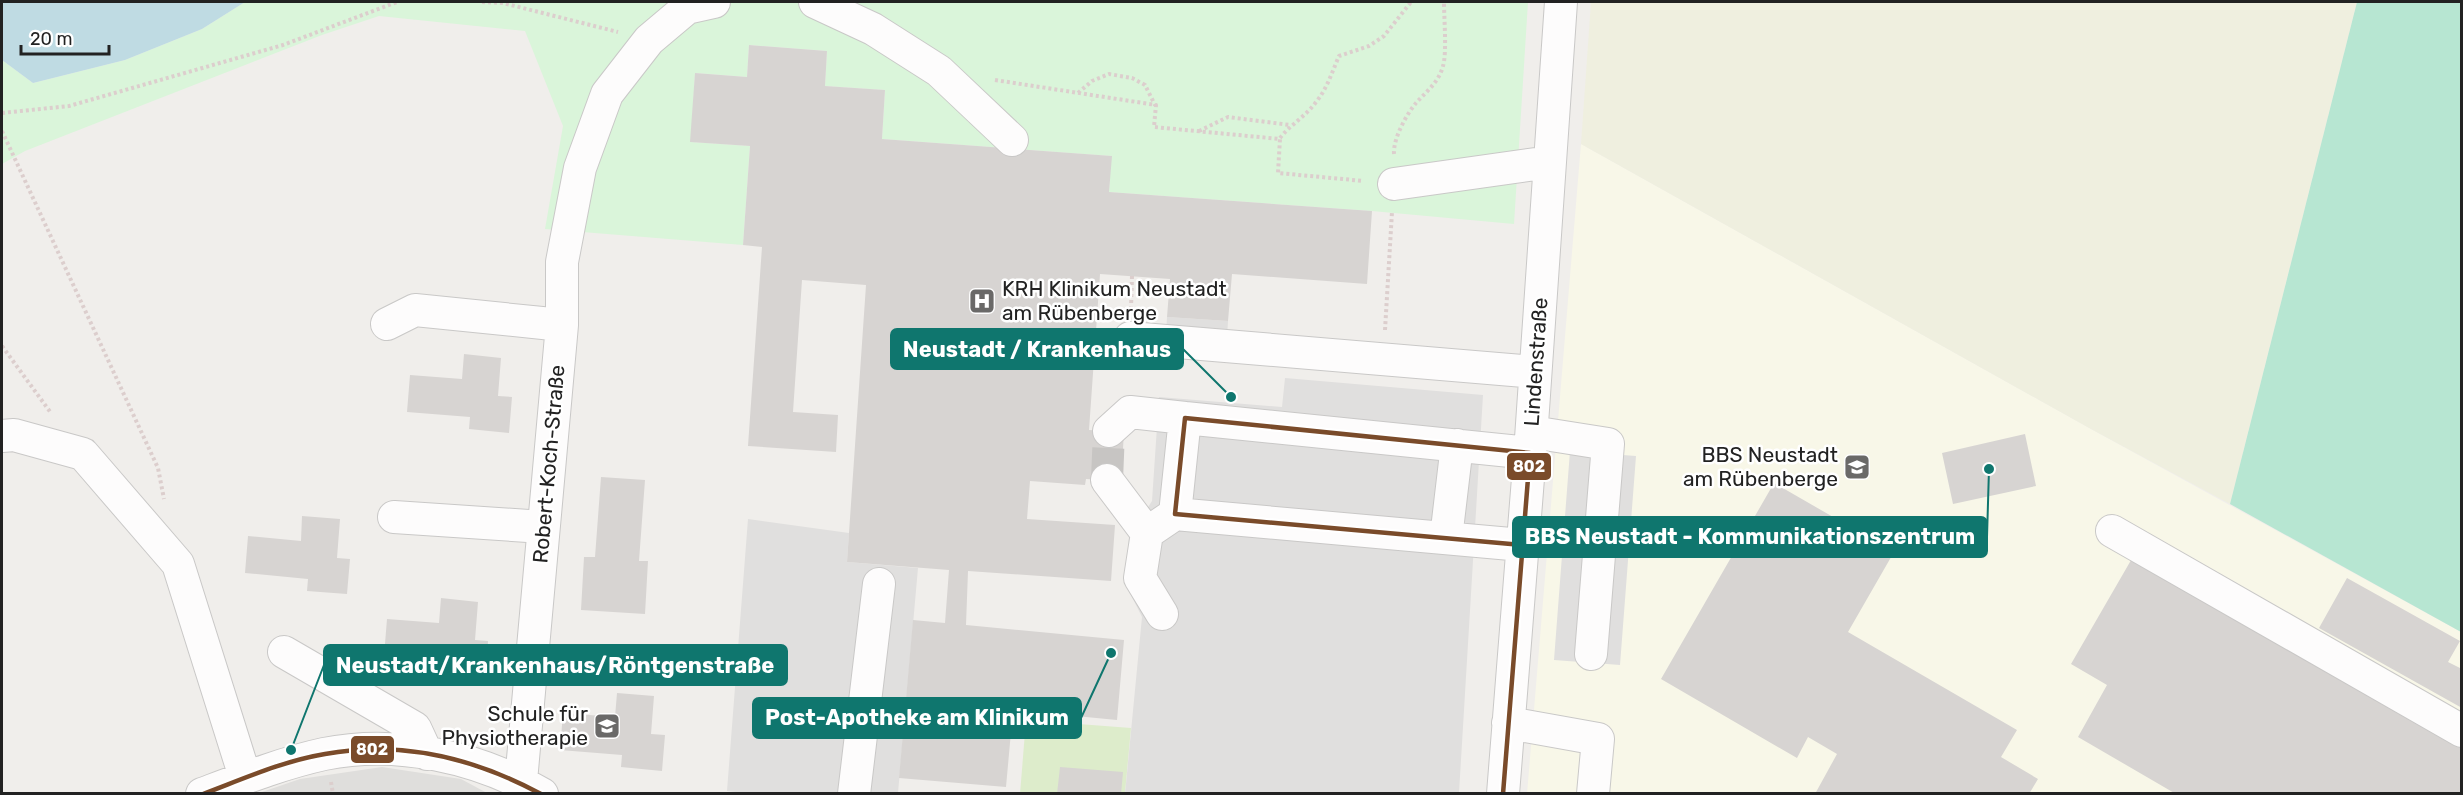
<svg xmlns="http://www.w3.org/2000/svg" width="2463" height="795" font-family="Rubik,sans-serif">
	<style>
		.residential { fill: #dfdedc }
		.education { fill: #f8f7e8 }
		.farmland { fill: #efefdf }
		.grass { fill: #ddeccb }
		.park { fill: #daf5da }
		.pitch { fill: #b7e6d2 }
		.parking { fill: #e0dfde }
		.water { fill: #bfdbe3 }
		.building { fill: #d7d4d2 }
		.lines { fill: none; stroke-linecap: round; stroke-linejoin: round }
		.minor-tunnel { stroke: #c7c5c3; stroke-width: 32; stroke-dasharray: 32 16; stroke-linecap: butt }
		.minor-casing { stroke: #c9c8c7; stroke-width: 34 }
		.path { stroke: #dccecd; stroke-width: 4; stroke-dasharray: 3 3; stroke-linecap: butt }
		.minor { stroke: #fdfcfc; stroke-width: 32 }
		.bus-1-casing { stroke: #fff; stroke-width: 9 }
		.bus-1 { stroke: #7a4b2a; stroke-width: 4.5 }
		.labels { text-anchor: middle; stroke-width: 5; stroke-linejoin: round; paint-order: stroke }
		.poi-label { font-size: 21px; fill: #222; stroke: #fff; text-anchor: end }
		.street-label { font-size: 21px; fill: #222; stroke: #fff }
		.leader { fill: none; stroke: #0f766e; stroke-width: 2 }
		.callout-dot { fill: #0f766e; stroke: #fff; stroke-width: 2 }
		.callout { fill: #0f766e; stroke: #0f766e; stroke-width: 2 }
		.callout-label { font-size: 22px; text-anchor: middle; font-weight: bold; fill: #fff }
		.line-badge { stroke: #fff; stroke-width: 2 }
		.badge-label { font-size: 16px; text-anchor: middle; font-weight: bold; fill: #fff }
	</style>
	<rect width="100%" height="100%" fill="#f0eeeb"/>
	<path class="residential" d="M 382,767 L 461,779 L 487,793 L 259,793 L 300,779 Z"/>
	<path class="education" d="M 1581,144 L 2091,429 L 2461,632 L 2461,793 L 1527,794 Z"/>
	<path class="farmland" d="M 1591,2 L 2357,2 L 2230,504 L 2091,429 L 1581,144 Z"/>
	<path class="grass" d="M 1026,720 L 1131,728 L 1125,793 L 1020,794 Z"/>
	<path class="park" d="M 245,2 L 1528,2 L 1514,224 L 1372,211 L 1109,192 L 1111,156 L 882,139 L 885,90 L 825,86 L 827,51 L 749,45 L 747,77 L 695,73 L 691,142 L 750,146 L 743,245 L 545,229 L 563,126 L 525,31 L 379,16 L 322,35 L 25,151 L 2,164 L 2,60 L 33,83 L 125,60 L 202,29 Z"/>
	<path class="pitch" d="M 2357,2 L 2461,2 L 2461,632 L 2230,504 Z"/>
	<path class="parking" d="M 1167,317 L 1228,321 L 1226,356 L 1165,352 Z
		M 1285,378 L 1483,395 L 1459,793 L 1125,794 L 1142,617 L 1126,585 L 1129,537 L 1152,501 L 1159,397 L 1282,407 Z
		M 1570,451 L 1636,456 L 1620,665 L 1554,660 Z
		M 748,519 L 849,533 L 847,562 L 918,568 L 898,793 L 752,794 L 727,791 Z"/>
	<path class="water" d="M 2,2 L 245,2 L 202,29 L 125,60 L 33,83 L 2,60 Z"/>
	<path class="building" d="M 749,45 L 827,51 L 825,86 L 885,90 L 882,139 L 1112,156 L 1109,192 L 1372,211 L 1367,284 L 1232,274 L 1228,321 L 1167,317 L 1170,279 L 1100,274 L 1089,430 L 1124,432 L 1121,481 L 1086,479 L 1085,485 L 1030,481 L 1027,519 L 1115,525 L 1111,581 L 968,571 L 966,625 L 1124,640 L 1117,720 L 1013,710 L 1006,787 L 899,778 L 913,620 L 945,623 L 949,570 L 847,562 L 866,285 L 802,280 L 793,412 L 838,415 L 836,452 L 748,446 L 762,247 L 743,245 L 750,146 L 690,142 L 695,73 L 747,77 Z
		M 464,354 L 501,358 L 498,396 L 512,397 L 509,433 L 469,429 L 470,417 L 407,412 L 410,375 L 462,379 Z
		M 2025,434 L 2036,486 L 1953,504 L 1942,453 Z
		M 601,477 L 645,480 L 639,561 L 648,561 L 645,614 L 581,610 L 584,557 L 595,557 Z
		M 1774,483 L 1894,552 L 1848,632 L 2017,730 L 2001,757 L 2038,779 L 2029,794 L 1815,794 L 1837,754 L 1808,737 L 1797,758 L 1661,679 Z
		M 302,516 L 340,519 L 337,558 L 350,559 L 347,594 L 307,591 L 308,579 L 245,573 L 248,536 L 301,541 Z
		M 2134,555 L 2462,744 L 2462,794 L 2176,794 L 2078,737 L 2107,685 L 2071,664 Z
		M 2347,578 L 2460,641 L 2448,662 L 2462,669 L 2462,708 L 2319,628 Z
		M 441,598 L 478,602 L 475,640 L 488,641 L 486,676 L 445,673 L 446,661 L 384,656 L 387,619 L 439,623 Z
		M 617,693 L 654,696 L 651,734 L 665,735 L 662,771 L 621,767 L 622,755 L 560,750 L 563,713 L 615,717 Z
		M 1060,767 L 1123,772 L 1121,794 L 1057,794 Z"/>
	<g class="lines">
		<path class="minor-tunnel" d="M 1107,480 L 1109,431"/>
		<defs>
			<path id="minor" d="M 815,2 L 873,29 L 939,71 L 1012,140
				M 1394,184 L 1550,162
				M 387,324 L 415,310 L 562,325 L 521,781
				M 562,325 L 562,262 L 580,168 L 607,94 L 649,40 L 687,8 L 714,2
				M 1130,338 L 1535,372
				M 1109,431 L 1130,412 L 1185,418
				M 1532,432 L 1608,444 L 1591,654
				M 2,436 L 14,435 L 83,454 L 178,564 L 245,777
				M 1107,480 L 1147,533
				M 394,517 L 543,527
				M 2112,531 L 2462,731
				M 1446,538 L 1457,445
				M 1522,545 L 1175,514 L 1185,418 L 1530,453
				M 1162,614 L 1140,578 L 1147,533 L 1175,514
				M 284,652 L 415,728 L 427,754
				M 1508,723 L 1598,739 L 1593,794
				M 202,794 C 242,779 283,763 324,754 C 397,739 478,757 542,794
				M 854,794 L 879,584
				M 1503,794 L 1530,453 L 1561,2"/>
		</defs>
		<use href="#minor" class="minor-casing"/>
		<path class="path" d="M 482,2 L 503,3 L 618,32
			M 995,80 L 1156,105 L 1154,127 L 1280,139 L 1278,173 L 1364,181
			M 1078,93 L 1092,81 L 1109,74 L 1132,78 L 1145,85 L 1155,105
			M 2,113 L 69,106 L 283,45 L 397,2
			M 2,131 L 158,468 L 164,499
			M 1199,131 L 1228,117 L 1290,125
			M 1280,138 C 1290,125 1306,116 1316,102 C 1327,89 1332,72 1339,56 L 1369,46 L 1384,36 L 1411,2
			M 1394,154 C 1393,139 1406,115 1416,103 C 1426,92 1439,82 1443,66 C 1447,53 1444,18 1444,2
			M 1131,309 L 1132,276
			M 1385,330 L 1392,212
			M 2,346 L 51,413
			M 331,782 L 333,794"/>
		<use href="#minor" class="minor"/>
		<defs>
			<path id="bus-1" d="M 203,794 C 243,779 283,761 325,754 C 401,740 474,758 541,794
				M 1503,794 L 1530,453 L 1185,418 L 1175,514 L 1522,545"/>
		</defs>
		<use href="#bus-1" class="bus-1-casing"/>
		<use href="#bus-1" class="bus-1"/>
	</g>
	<defs>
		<symbol id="hospital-square" viewBox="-11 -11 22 22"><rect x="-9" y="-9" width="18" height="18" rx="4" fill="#6a6968" stroke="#fff"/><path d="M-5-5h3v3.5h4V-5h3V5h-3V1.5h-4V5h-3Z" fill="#fff"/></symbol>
		<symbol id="school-square" viewBox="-11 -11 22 22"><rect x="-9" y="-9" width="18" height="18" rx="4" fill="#6a6968" stroke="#fff"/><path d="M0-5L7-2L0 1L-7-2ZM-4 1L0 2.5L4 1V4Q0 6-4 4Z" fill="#fff"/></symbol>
	</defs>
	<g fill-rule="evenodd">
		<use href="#hospital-square" x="967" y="286" width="30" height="30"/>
		<use href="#school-square" x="1842" y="452" width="30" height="30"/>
		<use href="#school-square" x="592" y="711" width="30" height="30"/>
	</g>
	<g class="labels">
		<g class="poi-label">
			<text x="1002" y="296" text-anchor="start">KRH Klinikum Neustadt<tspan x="1002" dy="24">am Rübenberge</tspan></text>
			<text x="1838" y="462">BBS Neustadt<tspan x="1838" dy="24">am Rübenberge</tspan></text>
			<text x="588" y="721">Schule für<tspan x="588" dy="24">Physiotherapie</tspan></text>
		</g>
		<g class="street-label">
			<text transform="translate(1536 362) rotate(-86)" y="7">Lindenstraße</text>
			<text transform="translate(549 464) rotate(-85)" y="7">Robert-Koch-Straße</text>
		</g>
	</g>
	<path class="leader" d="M1231 397L1183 349M1989 469L1987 537M291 750L324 665M1111 653L1081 718"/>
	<g class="callout-dot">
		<circle cx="1231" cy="397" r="6"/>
		<circle cx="1989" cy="469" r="6"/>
		<circle cx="291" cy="750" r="6"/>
		<circle cx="1111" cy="653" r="6"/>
	</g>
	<g class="callout">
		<rect x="891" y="329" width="292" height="40" rx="6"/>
		<rect x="1513" y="517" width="474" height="40" rx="6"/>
		<rect x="324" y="645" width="463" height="40" rx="6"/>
		<rect x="753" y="698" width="328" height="40" rx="6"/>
	</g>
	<g class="callout-label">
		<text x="1037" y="357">Neustadt / Krankenhaus</text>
		<text x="1750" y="544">BBS Neustadt - Kommunikationszentrum</text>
		<text x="555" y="673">Neustadt/Krankenhaus/Röntgenstraße</text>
		<text x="917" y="725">Post-Apotheke am Klinikum</text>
	</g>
	<g class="line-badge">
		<rect x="1506" y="452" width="46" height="29" rx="6" fill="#7a4b2a"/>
		<rect x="350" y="735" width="45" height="29" rx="6" fill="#7a4b2a"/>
	</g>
	<g class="badge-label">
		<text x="1529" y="472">802</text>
		<text x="372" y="755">802</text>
	</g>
	<rect width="2463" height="795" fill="none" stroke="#222222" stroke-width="6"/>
	<path d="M21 45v9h88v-9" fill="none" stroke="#222222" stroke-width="3"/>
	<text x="30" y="45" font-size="18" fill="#222222" stroke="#ffffff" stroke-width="4.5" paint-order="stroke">20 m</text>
</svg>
